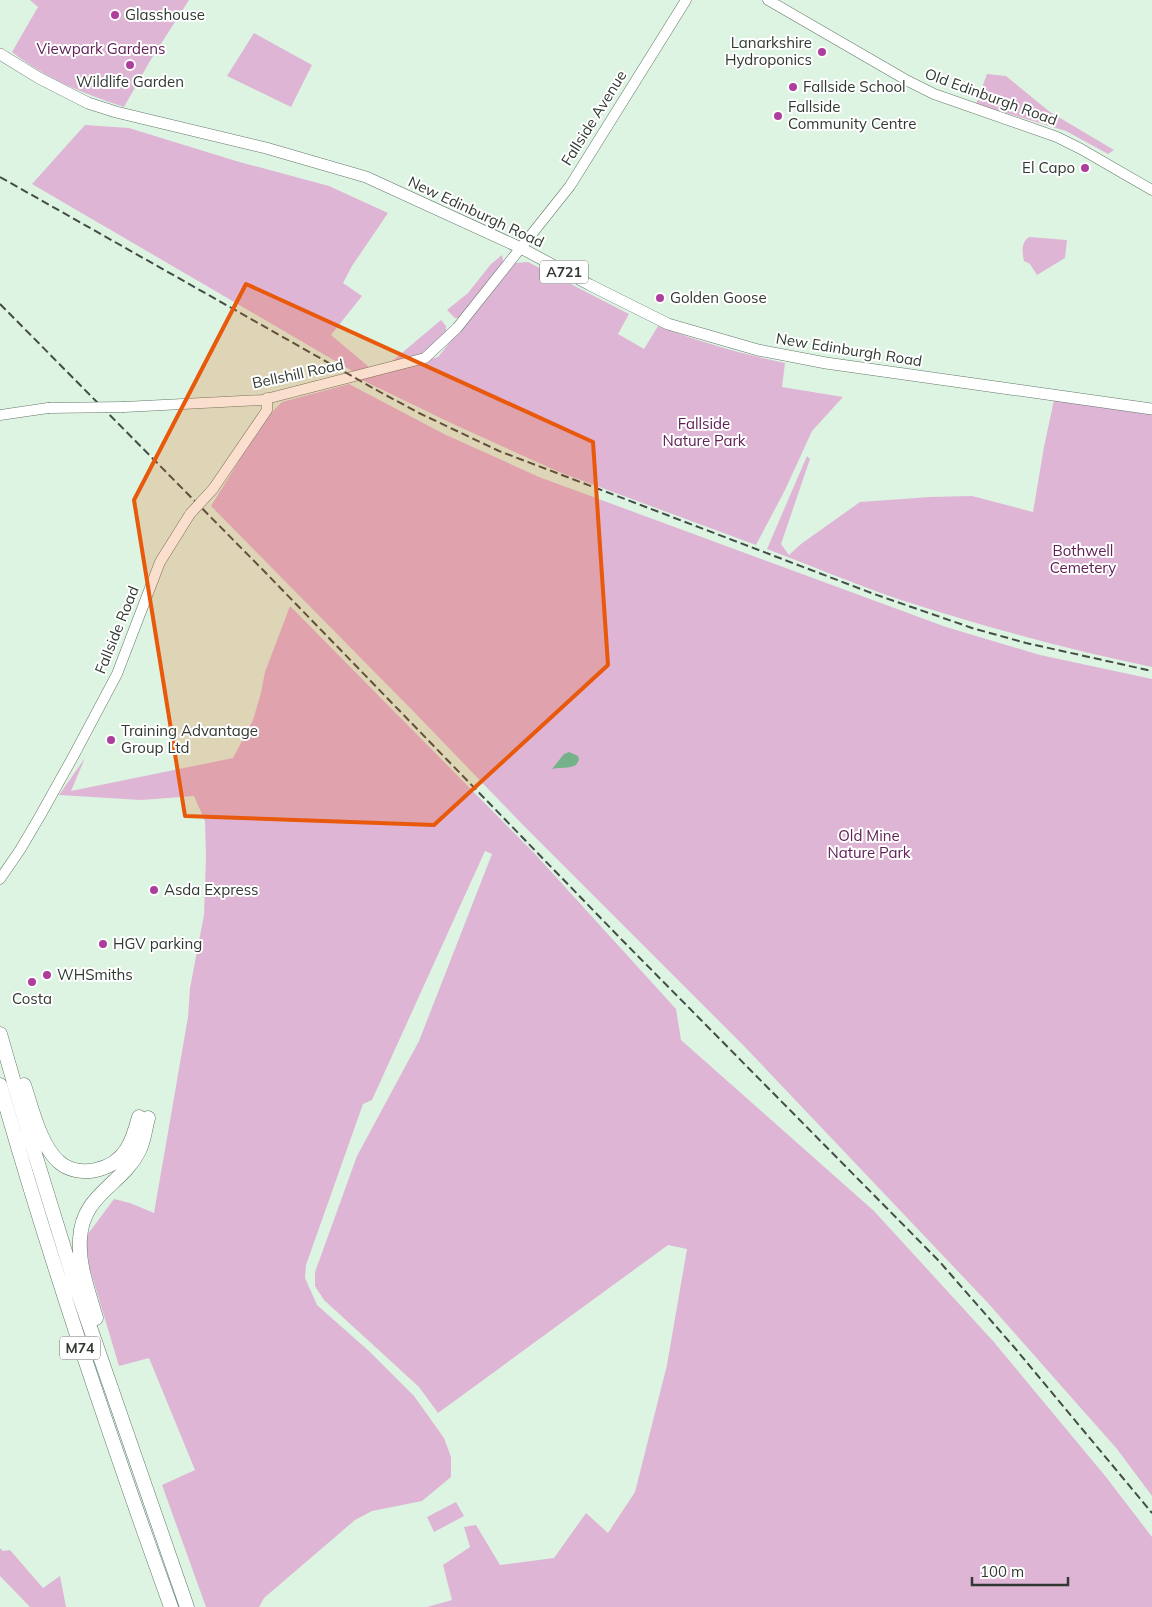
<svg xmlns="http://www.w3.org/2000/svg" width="1152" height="1607" font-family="Mulish,sans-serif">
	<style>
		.green { fill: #dfb5d5 }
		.water { fill: #76b289 }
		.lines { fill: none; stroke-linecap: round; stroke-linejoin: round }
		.secondary-casing { stroke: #627768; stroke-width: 11 }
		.primary-casing { stroke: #627768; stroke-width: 12 }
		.highway-casing { stroke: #627768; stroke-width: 15 }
		.secondary { stroke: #fff; stroke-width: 10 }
		.primary { stroke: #fff; stroke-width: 11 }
		.highway { stroke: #fff; stroke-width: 14 }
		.rail { stroke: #434d45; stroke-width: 2; stroke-dasharray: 8 4; stroke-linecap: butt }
		.secondary-bridge-casing { stroke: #627768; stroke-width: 11; stroke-linecap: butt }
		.secondary-bridge { stroke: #fff; stroke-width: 10 }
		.marked { fill: #e8590c; fill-opacity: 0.2; stroke: #e8590c; stroke-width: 4; stroke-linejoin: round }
		.poi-dot { fill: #ad3e9c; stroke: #fff; stroke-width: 2 }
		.labels { text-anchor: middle; stroke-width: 4; stroke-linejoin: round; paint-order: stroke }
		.shield { fill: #fff; stroke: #6e7470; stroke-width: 1 }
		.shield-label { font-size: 14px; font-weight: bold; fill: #303932 }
		.poi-label { font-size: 15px; fill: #303932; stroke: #fff; text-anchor: start }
		.park-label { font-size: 15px; fill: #612057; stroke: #fff }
		.street-label { font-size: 15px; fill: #303932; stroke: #fff }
	</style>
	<rect width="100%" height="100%" fill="#ddf4e3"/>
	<path class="green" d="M 30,0 L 189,0 L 150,61 L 124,107 C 82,93 47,79 12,52 L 38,7 Z
		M 254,33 L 312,65 L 291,107 L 227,76 Z
		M 987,74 L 1006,76 L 1050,112 L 1114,150 L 1108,154 L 1066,131 L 976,104 Z
		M 85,125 L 129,128 L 236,161 L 329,186 L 388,213 L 352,266 L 343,283 L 362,296 L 331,335 L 369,367 L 354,372 L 32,184 Z
		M 1029,237 L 1067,240 L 1065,258 L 1037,275 L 1030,264 L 1024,261 C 1022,253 1021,242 1029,237 Z
		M 502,255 L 504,265 L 464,312 L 459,318 L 455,318 L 447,310 L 468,293 L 491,264 Z
		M 528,262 L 629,314 L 618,334 L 644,349 L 658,326 C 700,342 742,354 785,363 L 782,387 L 843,397 L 812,431 L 785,490 L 756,545 L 559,472 L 453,424 L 360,379 L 438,357 L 515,263 Z
		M 441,320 L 446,326 L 446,334 L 423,354 L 390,363 Z
		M 349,384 L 444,434 L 539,477 L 946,627 L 1040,655 L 1152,679 L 1152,1496 L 1117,1449 L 988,1303 L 743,1045 L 524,826 L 415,713 L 211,506 L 265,419 L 282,402 Z
		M 1054,400 L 1152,414 L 1152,667 C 1066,649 981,626 898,599 C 854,584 810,565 767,549 L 807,456 L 810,459 L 781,544 L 789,555 L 801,544 L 860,502 L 930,497 L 972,496 L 1033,512 L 1044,447 Z
		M 290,606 L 535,854 L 676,1009 L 681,1040 L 874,1211 L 993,1341 L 1106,1477 L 1152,1537 L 1152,1607 L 427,1607 L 452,1600 L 443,1565 L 470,1547 L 464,1527 L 476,1525 L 500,1565 L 554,1558 L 586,1513 L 608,1533 L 635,1492 L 667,1365 L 687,1249 L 668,1245 L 438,1413 L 419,1387 L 324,1300 L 315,1286 L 315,1272 L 357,1156 L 419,1041 L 492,854 L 485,851 L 372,1100 L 363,1104 L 306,1265 L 305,1278 L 317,1305 L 370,1352 L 414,1396 L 444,1438 L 451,1457 L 451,1477 L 422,1501 L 372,1511 L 355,1520 L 264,1598 L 259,1607 L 206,1607 L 162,1485 L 195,1470 L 149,1358 L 119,1366 L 90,1269 L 85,1238 L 114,1199 L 130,1203 L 154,1213 L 188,1017 L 190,988 L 204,915 L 206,857 L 205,821 L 194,796 L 141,800 L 59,795 L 85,758 L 71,791 L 233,758 L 253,720 L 261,693 L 265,672 Z
		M 456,1502 L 464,1516 L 434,1532 L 427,1517 Z
		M 0,1548 L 3,1551 L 10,1550 L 43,1588 L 60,1576 L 66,1607 L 30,1607 L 0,1576 Z"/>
	<path class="water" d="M 569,752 L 578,756 L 579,760 L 576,765 C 569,769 560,767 552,769 L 564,754 Z"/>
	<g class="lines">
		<defs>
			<path id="secondary" d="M 768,0 L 908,81 L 934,94 L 1057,137 L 1081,149 L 1152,190
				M 124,407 L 262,400 L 425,358 L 457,328 L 570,186 L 686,0
				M 0,415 L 48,408
				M 213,489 L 267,410 L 267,398
				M 0,879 L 20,850 L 40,816 L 74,755 L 117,674 L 160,562 L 190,514"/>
			<path id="primary" d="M 0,54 L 39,78 L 88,103 L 116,112 L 266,148 L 366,177 L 521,248 L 590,285 L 668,324 L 758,350 L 826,363 L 1152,409"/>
			<path id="highway" d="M 0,1034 L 30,1138 L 76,1287 L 187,1607
				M 0,1085 C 50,1261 109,1435 171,1607
				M 24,1085 C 32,1109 40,1145 59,1162 C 79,1179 113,1171 127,1149 C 133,1139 136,1128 139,1117
				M 96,1318 C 89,1293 78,1265 80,1239 C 82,1194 122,1185 139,1151 C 144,1141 145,1129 148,1118"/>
		</defs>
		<use href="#secondary" class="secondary-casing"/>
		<use href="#primary" class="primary-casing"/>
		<use href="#highway" class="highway-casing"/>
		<use href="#secondary" class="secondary"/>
		<use href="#primary" class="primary"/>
		<use href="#highway" class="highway"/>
		<path class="rail" d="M 0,177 L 380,392 L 419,413 L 499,451 L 874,594 L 972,628 L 1026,643 L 1152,671
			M 0,304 L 261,568 L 623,941 L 939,1261 L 1014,1347 L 1152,1513"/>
		<defs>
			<path id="secondary-bridge" d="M 48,408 L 124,407
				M 190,514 L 213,489"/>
		</defs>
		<use href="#secondary-bridge" class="secondary-bridge-casing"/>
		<use href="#secondary-bridge" class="secondary-bridge"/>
	</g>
	<path class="marked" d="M 246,284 L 593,442 L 608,665 L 434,825 L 185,816 L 134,500 Z"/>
	<g class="poi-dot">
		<circle cx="115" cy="15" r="5"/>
		<circle cx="822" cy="52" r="5"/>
		<circle cx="130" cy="65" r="5"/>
		<circle cx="793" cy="87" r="5"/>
		<circle cx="778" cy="116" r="5"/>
		<circle cx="1085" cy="168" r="5"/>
		<circle cx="660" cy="298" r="5"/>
		<circle cx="111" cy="740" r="5"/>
		<circle cx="154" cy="890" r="5"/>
		<circle cx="103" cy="944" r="5"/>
		<circle cx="47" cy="975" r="5"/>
		<circle cx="32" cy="982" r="5"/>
	</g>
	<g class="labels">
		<g class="shield">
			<rect x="540" y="260.5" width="48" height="23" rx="4"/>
			<rect x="60" y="1336.5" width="40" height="23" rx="4"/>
		</g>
		<g class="shield-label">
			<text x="564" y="277">A721</text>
			<text x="80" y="1353">M74</text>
		</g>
		<g class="poi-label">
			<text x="125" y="20">Glasshouse</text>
			<text x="812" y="48" text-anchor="end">Lanarkshire<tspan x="812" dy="17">Hydroponics</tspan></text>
			<text x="130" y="87" text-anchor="middle">Wildlife Garden</text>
			<text x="803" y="92">Fallside School</text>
			<text x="788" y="112">Fallside<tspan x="788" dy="17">Community Centre</tspan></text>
			<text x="1075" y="173" text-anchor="end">El Capo</text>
			<text x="670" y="303">Golden Goose</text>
			<text x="121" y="736">Training Advantage<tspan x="121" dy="17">Group Ltd</tspan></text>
			<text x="164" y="895">Asda Express</text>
			<text x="113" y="949">HGV parking</text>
			<text x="57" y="980">WHSmiths</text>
			<text x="32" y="1004" text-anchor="middle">Costa</text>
		</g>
		<g class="park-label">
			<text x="101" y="54">Viewpark Gardens</text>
			<text x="704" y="429">Fallside<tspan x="704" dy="17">Nature Park</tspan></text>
			<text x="1083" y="556">Bothwell<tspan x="1083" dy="17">Cemetery</tspan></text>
			<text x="869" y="841">Old Mine<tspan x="869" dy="17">Nature Park</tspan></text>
		</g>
		<g class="street-label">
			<text transform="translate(991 97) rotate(20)" y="5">Old Edinburgh Road</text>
			<text transform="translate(594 118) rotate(-58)" y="5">Fallside Avenue</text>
			<text transform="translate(476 212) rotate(25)" y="5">New Edinburgh Road</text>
			<text transform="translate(849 350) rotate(9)" y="5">New Edinburgh Road</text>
			<text transform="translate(298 374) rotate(-12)" y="5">Bellshill Road</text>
			<text transform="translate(117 630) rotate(-68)" y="5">Fallside Road</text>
		</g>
	</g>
	<path d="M972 1577v8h96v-8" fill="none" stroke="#303932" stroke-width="2.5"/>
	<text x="980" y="1577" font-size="15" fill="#303932" stroke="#ffffff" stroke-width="4" paint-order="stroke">100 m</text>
</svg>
